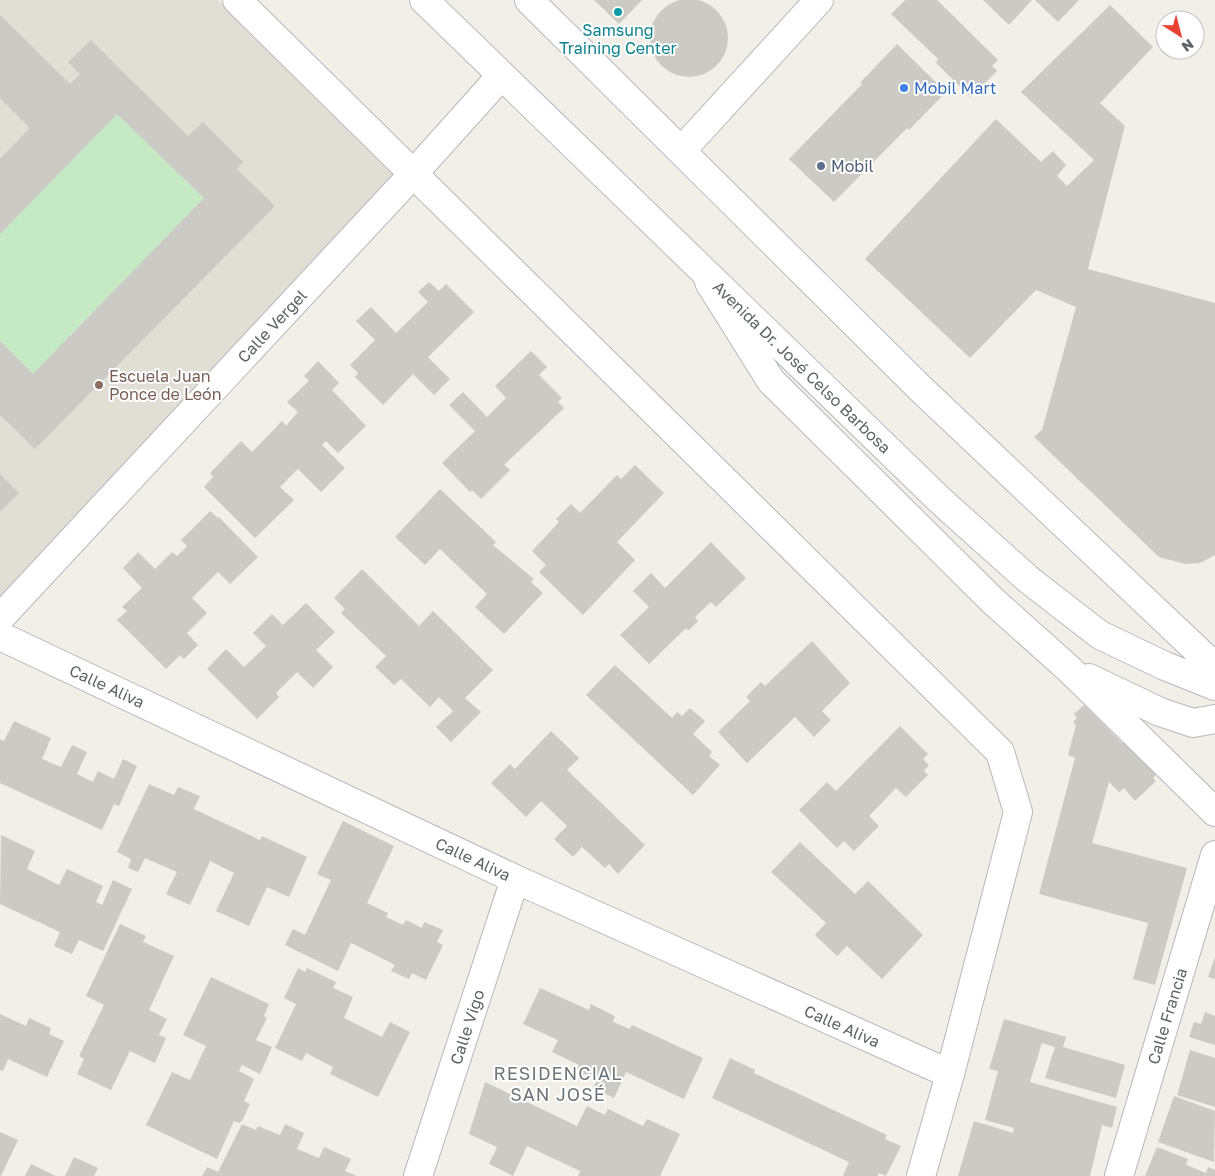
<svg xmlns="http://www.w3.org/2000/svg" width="1215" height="1176" font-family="'Golos Text',sans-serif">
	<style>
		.education { fill: #e1ded6 }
		.green { fill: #c5e8c5 }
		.building { fill: #cccac5 }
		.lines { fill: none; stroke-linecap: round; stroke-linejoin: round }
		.minor-casing { stroke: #b5b8bc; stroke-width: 30 }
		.secondary-casing { stroke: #b6babf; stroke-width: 30 }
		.minor { stroke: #fff; stroke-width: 28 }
		.secondary { stroke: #fff; stroke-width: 28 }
		.culture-dot { fill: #0f9aa8; stroke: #fff; stroke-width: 2 }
		.shop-dot { fill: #3f7fe0; stroke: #fff; stroke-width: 2 }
		.service-dot { fill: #5c6f8a; stroke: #fff; stroke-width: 2 }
		.education-dot { fill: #8d6e63; stroke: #fff; stroke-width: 2 }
		.labels { text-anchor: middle; stroke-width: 4; stroke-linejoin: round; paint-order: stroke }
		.culture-label { font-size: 16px; fill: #0d838f; stroke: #fff }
		.shop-label { font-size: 16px; fill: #366cbe; stroke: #fff; text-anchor: start }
		.service-label { font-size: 16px; fill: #4e5e75; stroke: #fff; text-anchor: start }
		.street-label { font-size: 16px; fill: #5f6368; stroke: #fff }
		.education-label { font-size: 16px; fill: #785e54; stroke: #fff; text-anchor: start }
		.neighbourhood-label { font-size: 18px; letter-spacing: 1px; fill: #70757a; stroke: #fff }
	</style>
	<rect width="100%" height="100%" fill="#f1efe8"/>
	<path class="education" d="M 0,0 L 218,0 L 396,172 L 0,598 Z"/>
	<path class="green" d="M 117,114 L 204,198 L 33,374 L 0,341 L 0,234 Z"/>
	<path class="building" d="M650 38a39 39 0 1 1 78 0a39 39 0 1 1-78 0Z
		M 594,0 L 642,0 L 619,24 Z
		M 905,0 L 937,0 L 998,60 L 992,66 L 997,71 L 971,97 L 936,63 L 938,59 L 891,14 Z
		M 983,0 L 1032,0 L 1009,25 Z
		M 1035,0 L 1079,0 L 1058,22 Z
		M 1110,5 L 1153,47 L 1100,103 L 1125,126 L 1088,269 L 1215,303 L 1215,555 L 1200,563 L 1185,564 L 1159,557 L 1034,437 L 1042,430 L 1076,307 L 1036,290 L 970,358 L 865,259 L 996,119 L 1041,162 L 1053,151 L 1066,165 L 1057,176 L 1067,186 L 1094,160 L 1021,92 Z
		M 0,15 L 70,84 L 80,74 L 68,62 L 91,40 L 188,136 L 203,122 L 243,162 L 237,169 L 275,206 L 35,449 L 0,415 L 0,341 L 33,374 L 204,198 L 117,114 L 0,234 L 0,159 L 30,128 L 0,98 Z
		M 897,44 L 946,92 L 909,130 L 907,128 L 834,202 L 789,159 L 862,84 L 860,83 Z
		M 429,282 L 439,291 L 446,284 L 474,312 L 428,357 L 450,379 L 434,395 L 413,374 L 383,405 L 355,377 L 358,373 L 350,365 L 375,340 L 356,321 L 371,307 L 396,333 L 428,302 L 418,292 Z
		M 531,351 L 547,367 L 539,375 L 562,398 L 558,402 L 564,408 L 504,465 L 510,470 L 481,499 L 472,490 L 470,492 L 442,463 L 475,431 L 449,405 L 463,392 L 487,417 L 506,398 L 495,386 Z
		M 318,361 L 339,383 L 332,390 L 366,426 L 338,453 L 326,441 L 322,445 L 345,468 L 321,492 L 298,469 L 280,487 L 294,500 L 255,538 L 204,487 L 213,477 L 210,473 L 241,441 L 252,452 L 282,421 L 286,426 L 298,412 L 287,402 L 309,381 L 304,376 Z
		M 635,465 L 664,493 L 617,542 L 635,560 L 583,615 L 539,572 L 546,565 L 532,551 L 559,522 L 556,519 L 571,504 L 580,513 L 617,475 L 621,479 Z
		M 0,474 L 19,493 L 0,512 Z
		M 440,489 L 496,542 L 493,545 L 534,579 L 531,582 L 543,593 L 504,634 L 475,607 L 487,594 L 440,549 L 425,565 L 395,537 Z
		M 210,511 L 218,518 L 219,517 L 258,557 L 230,584 L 218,572 L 192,598 L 207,613 L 187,633 L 198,645 L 184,659 L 180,655 L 166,669 L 117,620 L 127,611 L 122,607 L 142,588 L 123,568 L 138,552 L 155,569 L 172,552 L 177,556 L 187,546 L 181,540 Z
		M 711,542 L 746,578 L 716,607 L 711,602 L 695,617 L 698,621 L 688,631 L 686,628 L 649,664 L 620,635 L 649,607 L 633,591 L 651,573 L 665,588 Z
		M 362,569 L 419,626 L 433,611 L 493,670 L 465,698 L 481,712 L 451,742 L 436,727 L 453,711 L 439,697 L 430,707 L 401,679 L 394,685 L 375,667 L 386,656 L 341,613 L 345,609 L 334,598 Z
		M 306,603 L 335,632 L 316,650 L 333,667 L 313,688 L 297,672 L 276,693 L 279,697 L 257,719 L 207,669 L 226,649 L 244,667 L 266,646 L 253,633 L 272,614 L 283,625 Z
		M 812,641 L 850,683 L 822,711 L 831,720 L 814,737 L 795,717 L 747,763 L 718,732 L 750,701 L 746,697 L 761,682 L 765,686 Z
		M 615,665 L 672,718 L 677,712 L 682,716 L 690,708 L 705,721 L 693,734 L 712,752 L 709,756 L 720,765 L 693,795 L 586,695 Z
		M 1084,705 L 1122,743 L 1129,737 L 1160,770 L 1153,778 L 1156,781 L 1135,801 L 1124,788 L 1119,792 L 1109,782 L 1092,843 L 1187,868 L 1155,985 L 1133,979 L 1148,923 L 1039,894 L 1075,758 L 1068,755 L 1076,725 L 1073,722 L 1077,718 L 1074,714 Z
		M 14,721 L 51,738 L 42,759 L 61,767 L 72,745 L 87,752 L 77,774 L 93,782 L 98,771 L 114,779 L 123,759 L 137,766 L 119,806 L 114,804 L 102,830 L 0,783 L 0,739 L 4,741 Z
		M 900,726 L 928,754 L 923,759 L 929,765 L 924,771 L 928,775 L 906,797 L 896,788 L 869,816 L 879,826 L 854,851 L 844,841 L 837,848 L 799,810 L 827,782 L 836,791 Z
		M 551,731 L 579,758 L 567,770 L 645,845 L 618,874 L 609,864 L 605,868 L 582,847 L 573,857 L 554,839 L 567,826 L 541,801 L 526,817 L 491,783 L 510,764 L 515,769 Z
		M 149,784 L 174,795 L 178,787 L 200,796 L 194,809 L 260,840 L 262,836 L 307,857 L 289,897 L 267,887 L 249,926 L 216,911 L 234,873 L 210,861 L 190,905 L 166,894 L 177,872 L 145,858 L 138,872 L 128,868 L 131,859 L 117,852 Z
		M 343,821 L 394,846 L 367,903 L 388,913 L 386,917 L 403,925 L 406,920 L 422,928 L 424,922 L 443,930 L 437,942 L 443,945 L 426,980 L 412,973 L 409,979 L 391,971 L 395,965 L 351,943 L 338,971 L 285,945 L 293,929 L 305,935 L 331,880 L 317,874 Z
		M 1,835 L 35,851 L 27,869 L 59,885 L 67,869 L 103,886 L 96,902 L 102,905 L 113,880 L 132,889 L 103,951 L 79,940 L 72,954 L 54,946 L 60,932 L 0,904 Z
		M 800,842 L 855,894 L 868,881 L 923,935 L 882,979 L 847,946 L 837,956 L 815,935 L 826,923 L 771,872 Z
		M 120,924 L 146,936 L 143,942 L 174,956 L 149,1010 L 167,1019 L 159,1035 L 166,1038 L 155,1063 L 130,1051 L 111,1090 L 77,1074 L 84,1059 L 79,1056 L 104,1005 L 86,996 Z
		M 1215,957 L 1215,979 L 1208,977 Z
		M 298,968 L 305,972 L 307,968 L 336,982 L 333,988 L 353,997 L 344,1018 L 382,1037 L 390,1022 L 410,1032 L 378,1097 L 330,1074 L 333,1067 L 306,1053 L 302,1061 L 275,1048 L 296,1004 L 284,998 Z
		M 211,977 L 269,1004 L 264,1016 L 267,1018 L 256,1040 L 272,1047 L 260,1074 L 242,1065 L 239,1071 L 254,1079 L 244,1101 L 250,1104 L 242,1121 L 239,1123 L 234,1121 L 217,1159 L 146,1125 L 172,1072 L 190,1080 L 206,1046 L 183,1035 Z
		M 540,988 L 589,1010 L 591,1004 L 615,1016 L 613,1022 L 630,1029 L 632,1025 L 703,1058 L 684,1099 L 626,1072 L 614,1098 L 593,1088 L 597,1080 L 576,1070 L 579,1065 L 552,1052 L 558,1040 L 523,1024 Z
		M 1205,1012 L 1215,1016 L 1215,1045 L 1189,1037 L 1194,1022 L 1201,1024 Z
		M 0,1014 L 26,1026 L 29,1018 L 51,1028 L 49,1034 L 64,1041 L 47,1077 L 8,1059 L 3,1071 L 0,1070 Z
		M 1004,1019 L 1066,1037 L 1063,1047 L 1125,1065 L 1116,1098 L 1045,1078 L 1055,1047 L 1042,1043 L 1030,1082 L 1117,1107 L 1112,1128 L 1102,1125 L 1090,1176 L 958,1176 L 974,1121 L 1013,1133 L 1014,1128 L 985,1120 L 998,1071 L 989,1069 Z
		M 1190,1050 L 1215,1058 L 1215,1107 L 1177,1095 Z
		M 730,1058 L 755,1070 L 754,1073 L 887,1135 L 885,1139 L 901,1146 L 886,1176 L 879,1173 L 877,1176 L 843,1176 L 849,1162 L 712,1098 Z
		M 485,1082 L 577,1126 L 587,1106 L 605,1115 L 608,1109 L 643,1126 L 647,1119 L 680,1134 L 660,1176 L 578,1176 L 580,1171 L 527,1146 L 513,1176 L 489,1164 L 497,1147 L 469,1134 Z
		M 1174,1096 L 1215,1111 L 1214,1162 L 1158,1142 Z
		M 242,1124 L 256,1130 L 258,1126 L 280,1135 L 285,1124 L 304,1133 L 297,1149 L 319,1158 L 324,1147 L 351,1159 L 345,1171 L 357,1176 L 202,1176 L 207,1167 L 218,1172 Z
		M 0,1132 L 18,1140 L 1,1176 L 0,1176 Z
		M 1157,1147 L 1188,1159 L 1186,1165 L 1206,1173 L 1208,1167 L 1215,1170 L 1215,1176 L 1145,1176 Z
		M 74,1157 L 98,1168 L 94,1176 L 65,1176 Z
		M 31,1164 L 56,1176 L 25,1176 Z"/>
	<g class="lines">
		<defs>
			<path id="minor" d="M 237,0 L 1000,752 L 1018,812 L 950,1074 L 921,1176
				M 682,150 L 819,0
				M 709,282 L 771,381 L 993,601 L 1069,669 L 1215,812
				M 0,618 L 414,173 L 501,76
				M 0,636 L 515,879 L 950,1074
				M 1089,678 L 1160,712 L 1193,723 L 1215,719
				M 418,1176 L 515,879
				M 1119,1176 L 1215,855"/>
			<path id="secondary" d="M 424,0 L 943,503 L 1029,580 L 1100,635 L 1165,666 L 1215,686
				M 529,0 L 922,390 L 1215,667"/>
		</defs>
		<use href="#minor" class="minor-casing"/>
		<use href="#secondary" class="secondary-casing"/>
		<use href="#minor" class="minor"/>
		<use href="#secondary" class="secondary"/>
	</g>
	<circle class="culture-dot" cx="618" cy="12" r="5"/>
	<circle class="shop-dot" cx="904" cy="88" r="5"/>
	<circle class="service-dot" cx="821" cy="166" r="5"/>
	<circle class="education-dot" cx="99" cy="385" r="5"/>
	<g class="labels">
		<g class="culture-label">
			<text x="618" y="36">Samsung<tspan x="618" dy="18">Training Center</tspan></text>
		</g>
		<g class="shop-label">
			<text x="914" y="94">Mobil Mart</text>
		</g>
		<g class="service-label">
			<text x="831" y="172">Mobil</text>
		</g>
		<g class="street-label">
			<text transform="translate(272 326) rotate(-47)" y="6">Calle Vergel</text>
			<text transform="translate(802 367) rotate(44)" y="6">Avenida Dr. José Celso Barbosa</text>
			<text transform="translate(107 686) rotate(25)" y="6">Calle Aliva</text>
			<text transform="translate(473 859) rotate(25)" y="6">Calle Aliva</text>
			<text transform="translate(1167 1016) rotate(-73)" y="6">Calle Francia</text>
			<text transform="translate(842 1026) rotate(24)" y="6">Calle Aliva</text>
			<text transform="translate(467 1027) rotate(-72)" y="6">Calle Vigo</text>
		</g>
		<g class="education-label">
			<text x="109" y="382">Escuela Juan<tspan x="109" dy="18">Ponce de León</tspan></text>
		</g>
		<g class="neighbourhood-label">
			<text x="558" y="1080">RESIDENCIAL<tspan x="558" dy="21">SAN JOSÉ</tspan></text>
		</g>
	</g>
	<g transform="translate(1180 35) rotate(144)"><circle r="24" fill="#ffffff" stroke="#bfc1c3"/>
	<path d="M0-4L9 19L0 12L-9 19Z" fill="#ea4335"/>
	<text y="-8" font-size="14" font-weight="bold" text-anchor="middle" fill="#5f6368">N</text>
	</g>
</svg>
